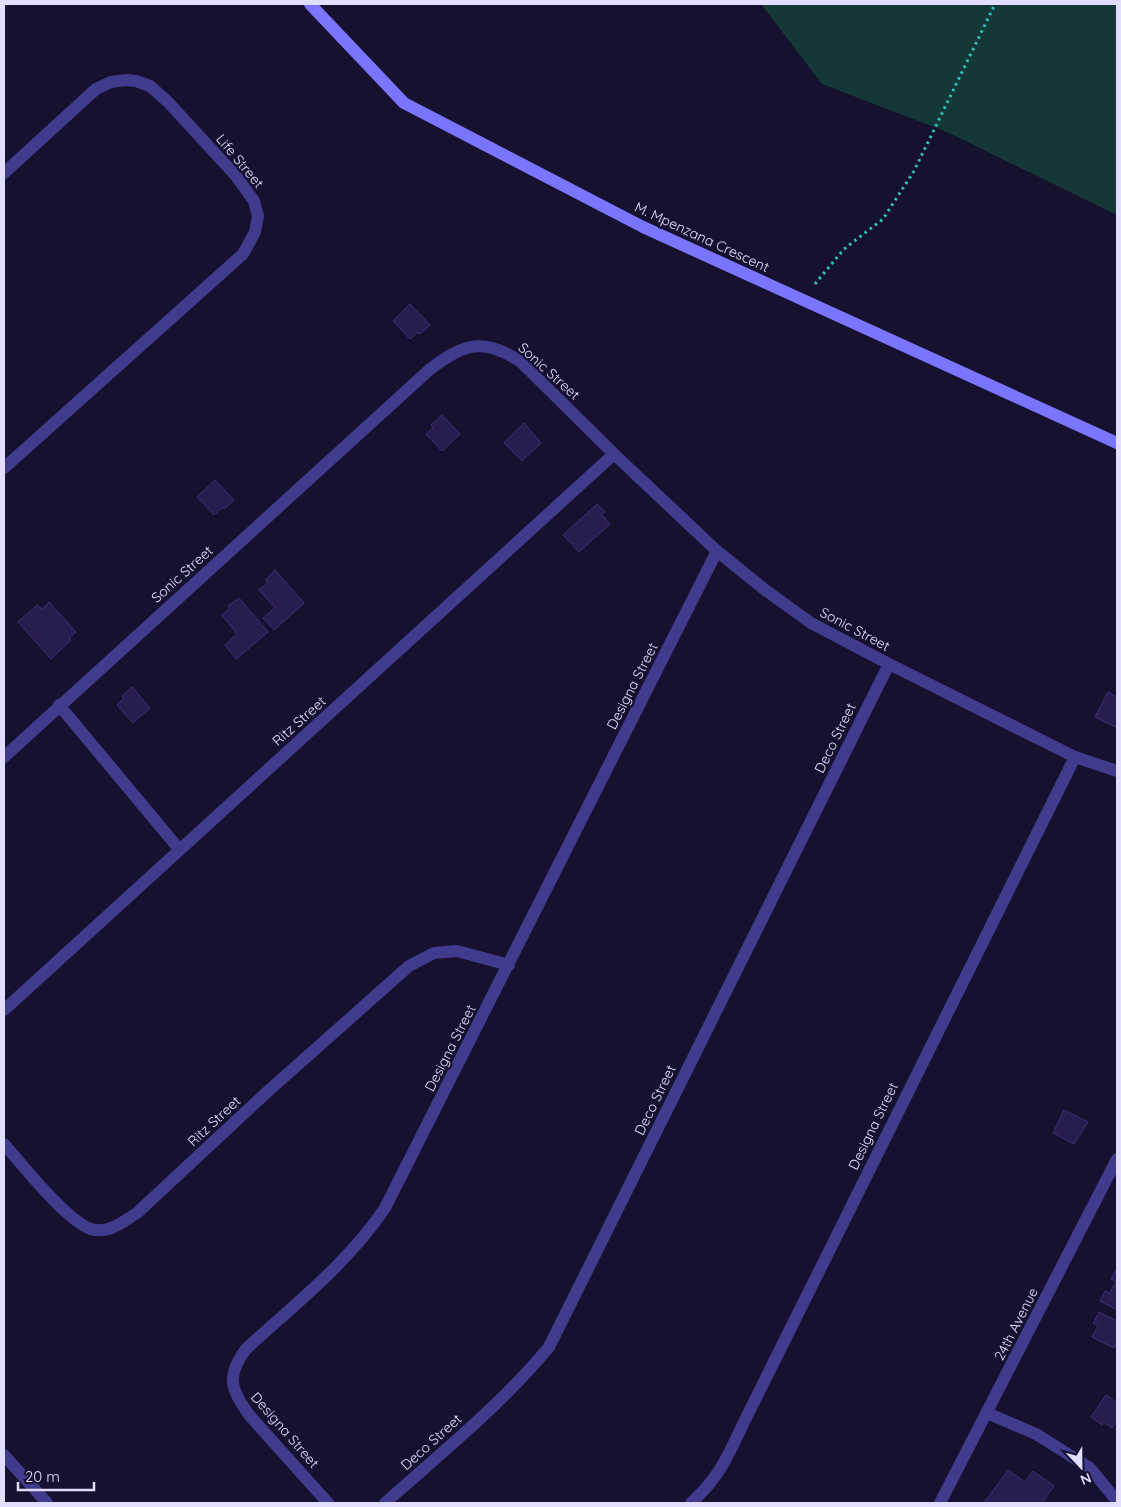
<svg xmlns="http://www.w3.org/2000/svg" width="1121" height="1507" font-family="Quicksand,sans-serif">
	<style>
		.green { fill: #143837 }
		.building { fill: #281d4f; stroke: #3f2e7c }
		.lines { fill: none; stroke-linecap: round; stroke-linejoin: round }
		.path { stroke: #2ec3bc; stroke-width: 3; stroke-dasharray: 2.5 4; stroke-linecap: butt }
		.street { stroke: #403b8d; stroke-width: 12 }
		.secondary { stroke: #7a75ff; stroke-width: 12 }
		.labels { text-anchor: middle; stroke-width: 5; stroke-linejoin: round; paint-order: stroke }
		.street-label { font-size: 14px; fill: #e2deff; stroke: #16112e }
	</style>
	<rect width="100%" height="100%" fill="#16112e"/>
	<path class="green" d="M 761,4 L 1117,4 L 1117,215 L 947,132 L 822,84 Z"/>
	<path class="building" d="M 410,304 L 430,325 L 420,334 L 418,332 L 410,339 L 393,321 Z
		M 442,415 L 460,434 L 442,451 L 426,434 L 433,428 L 431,425 Z
		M 524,423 L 541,443 L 522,461 L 504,443 Z
		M 215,480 L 234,500 L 224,509 L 223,507 L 214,515 L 197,497 Z
		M 597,504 L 605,512 L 601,514 L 610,524 L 579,552 L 563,535 Z
		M 275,570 L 304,603 L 274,630 L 263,618 L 275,608 L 259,590 L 268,582 L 265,580 Z
		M 239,598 L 268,632 L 236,659 L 225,645 L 237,634 L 222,615 L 230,608 L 228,606 Z
		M 49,602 L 76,632 L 69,638 L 71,640 L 51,659 L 18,622 L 37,605 L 42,609 Z
		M 132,687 L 150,708 L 133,723 L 117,705 L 124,698 L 122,696 Z
		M 1108,692 L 1117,697 L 1117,728 L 1095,717 Z
		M 1064,1110 L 1088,1122 L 1074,1144 L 1053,1133 Z
		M 1116,1270 L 1117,1271 L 1117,1310 L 1100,1301 L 1105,1291 L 1110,1293 L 1116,1281 L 1111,1279 Z
		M 1099,1312 L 1117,1321 L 1117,1342 L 1114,1348 L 1092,1337 L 1098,1326 L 1093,1323 Z
		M 1106,1395 L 1117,1403 L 1117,1421 L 1112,1428 L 1103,1422 L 1102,1425 L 1091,1417 Z
		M 1008,1470 L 1025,1482 L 1033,1471 L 1054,1486 L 1042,1503 L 984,1503 Z"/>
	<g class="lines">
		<path class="path" d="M 815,284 L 844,249 L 883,219 L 914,171 L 995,4"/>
		<path class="street" d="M 4,173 L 96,89 L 111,82 L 126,80 L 136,81 L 150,86 L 168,102 L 236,176 L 254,201 L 258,216 L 255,232 L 243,254 L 4,468
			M 59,705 L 179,849
			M 4,757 L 428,371 C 462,344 483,336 521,362 L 614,454 L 717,551 L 764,589 L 811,623 L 889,664 L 1075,757 L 1117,771
			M 4,1010 L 614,454
			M 4,1144 C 21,1163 71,1227 95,1230 C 111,1232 124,1221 137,1213 L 266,1093 L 409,966 L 434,953 L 457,951 L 509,965
			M 987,1413 L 1036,1434 L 1090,1468 L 1117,1501
			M 4,1455 L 47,1503
			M 328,1503 L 250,1416 C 230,1389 226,1376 246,1349 C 295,1304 348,1263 385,1208 L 717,551
			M 385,1503 C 441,1453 501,1405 549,1347 L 889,664
			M 691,1503 C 719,1478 728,1456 744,1422 L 1075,757
			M 940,1503 L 1117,1159"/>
		<path class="secondary" d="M 310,4 L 404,103 L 643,227 L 1117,443"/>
	</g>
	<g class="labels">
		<g class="street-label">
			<text transform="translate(240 161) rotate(50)" y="5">Life Street</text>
			<text transform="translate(702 237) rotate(25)" y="5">M. Mpenzana Crescent</text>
			<text transform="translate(549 371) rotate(42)" y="5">Sonic Street</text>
			<text transform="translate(182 574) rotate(-42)" y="5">Sonic Street</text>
			<text transform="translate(855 629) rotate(28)" y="5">Sonic Street</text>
			<text transform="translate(632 686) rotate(-63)" y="5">Designa Street</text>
			<text transform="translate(299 721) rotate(-42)" y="5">Ritz Street</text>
			<text transform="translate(835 738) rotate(-64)" y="5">Deco Street</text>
			<text transform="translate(450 1048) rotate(-63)" y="5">Designa Street</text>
			<text transform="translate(655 1100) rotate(-64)" y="5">Deco Street</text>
			<text transform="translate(214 1121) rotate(-43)" y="5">Ritz Street</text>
			<text transform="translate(873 1126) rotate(-64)" y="5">Designa Street</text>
			<text transform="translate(1016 1324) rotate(-63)" y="5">24th Avenue</text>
			<text transform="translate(285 1430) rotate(49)" y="5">Designa Street</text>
			<text transform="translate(431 1442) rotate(-42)" y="5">Deco Street</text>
		</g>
	</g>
	<rect width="1121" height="1507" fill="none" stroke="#e2deff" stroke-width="10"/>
	<g transform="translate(1081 1467) rotate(158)" stroke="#16112e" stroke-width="4" paint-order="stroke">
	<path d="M0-4L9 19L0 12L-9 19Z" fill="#e2deff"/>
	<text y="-8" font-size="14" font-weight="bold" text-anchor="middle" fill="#e2deff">N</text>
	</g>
	<path d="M18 1482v8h76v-8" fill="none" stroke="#e2deff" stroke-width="2.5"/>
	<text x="25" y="1482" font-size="15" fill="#e2deff" stroke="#16112e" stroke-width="4" paint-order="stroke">20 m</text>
</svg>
